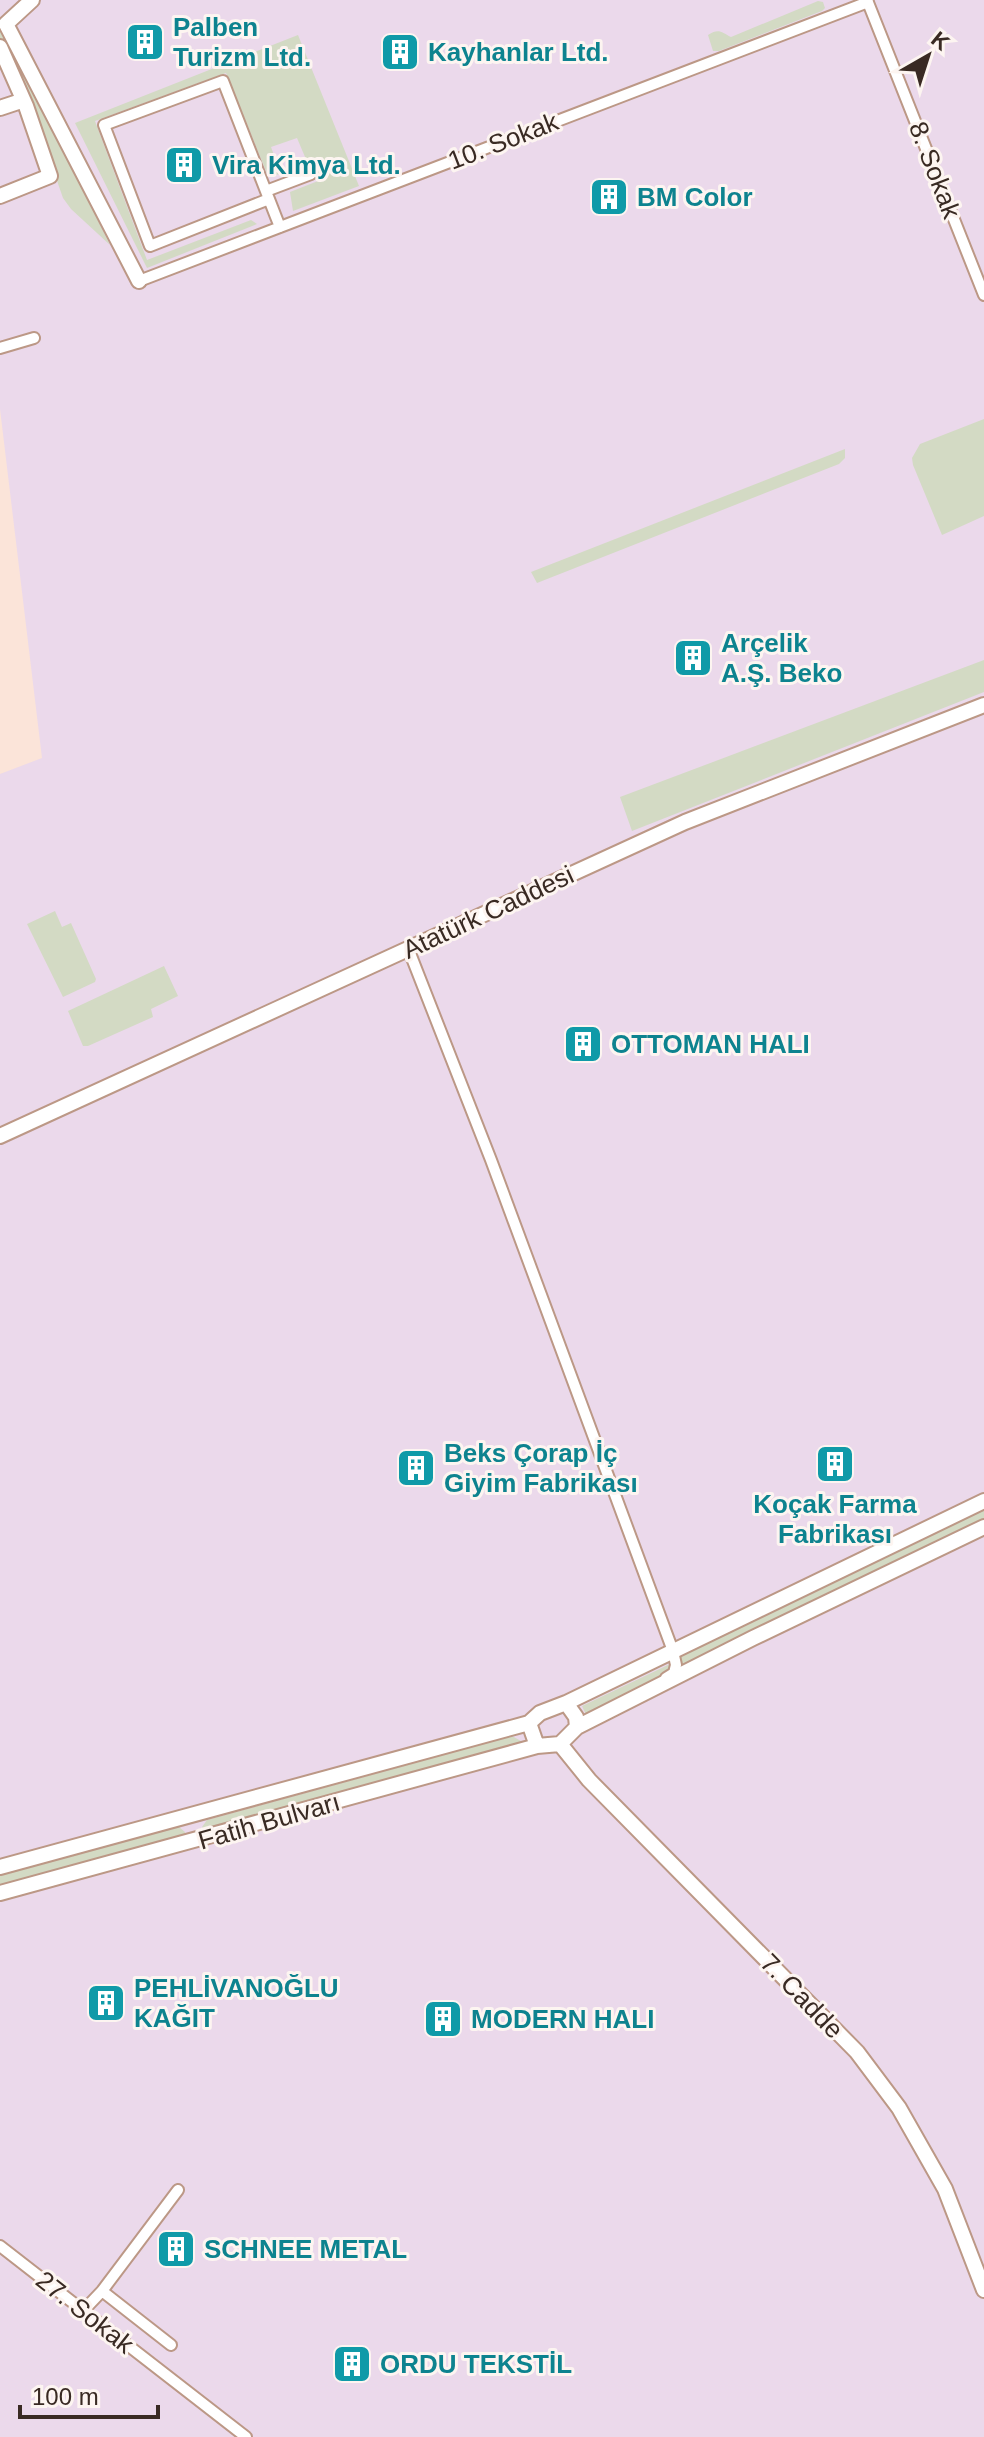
<svg xmlns="http://www.w3.org/2000/svg" width="984" height="2437" font-family="Helvetica,sans-serif">
	<style>
		.industrial { fill: #ebd9eb }
		.green { fill: #d3dac4 }
		.lines { fill: none; stroke-linecap: round; stroke-linejoin: round }
		.street-casing { stroke: #bc9886; stroke-width: 14 }
		.secondary-casing { stroke: #bc9886; stroke-width: 18 }
		.street { stroke: #fff; stroke-width: 10 }
		.secondary { stroke: #fff; stroke-width: 14 }
		.labels { text-anchor: middle; stroke-width: 6; stroke-linejoin: round; paint-order: stroke }
		.culture-label { font-size: 26px; font-weight: bold; fill: #0d838f; stroke: #fdf5f1; text-anchor: start }
		.street-label { font-size: 26px; fill: #392a23; stroke: #fdf5f1 }
	</style>
	<rect width="100%" height="100%" fill="#fbe4d9"/>
	<path class="industrial" d="M 0,0 L 984,0 L 984,2437 L 0,2437 L 0,774 L 42,758 L 0,409 Z"/>
	<path class="green" d="M 818,1 L 823,2 L 825,8 L 822,11 L 719,51 L 713,51 L 708,35 C 719,28 721,32 731,37 Z
		M 0,22 L 110,245 L 71,209 L 63,198 L 24,86 L 0,38 Z
		M 298,35 L 359,186 L 293,211 L 290,192 L 318,181 L 312,162 L 308,164 L 297,138 L 271,147 L 281,174 L 268,176 L 226,73 L 95,121 L 147,260 L 251,220 L 257,224 L 147,268 L 75,123 Z
		M 984,419 L 984,516 L 942,535 L 913,465 L 912,458 L 920,444 Z
		M 845,449 L 845,458 L 839,464 L 537,583 L 531,572 Z
		M 984,660 L 984,692 L 632,831 L 620,797 Z
		M 55,911 L 62,927 L 71,923 L 96,979 L 95,982 L 63,997 L 27,924 Z
		M 164,966 L 178,996 L 151,1009 L 153,1017 L 88,1046 L 83,1046 L 68,1011 Z
		M 984,1510 L 984,1524 L 680,1669 L 681,1654 Z
		M 670,1664 L 667,1676 L 587,1717 L 582,1706 Z
		M 512,1736 L 521,1741 L 522,1747 L 205,1834 L 202,1827 L 207,1820 Z
		M 179,1827 L 185,1832 L 185,1839 L 0,1890 L 0,1874 Z"/>
	<g class="lines">
		<defs>
			<path id="street" d="M 867,0 L 984,295
				M 266,191 L 311,174
				M 269,199 L 150,246 L 104,125 L 223,81 L 276,217 L 280,227
				M 139,281 L 868,2
				M 0,348 L 34,338
				M 408,948 L 491,1160 L 673,1651 L 676,1665 L 674,1673 L 666,1678
				M 0,2246 L 246,2437
				M 102,2291 L 171,2345
				M 83,2311 L 102,2291 L 178,2190"/>
			<path id="secondary" d="M 32,0 L 6,24 L 139,281
				M 0,47 L 26,106 L 50,176 L 0,196
				M 0,108 L 18,102
				M 0,1136 L 685,822 L 984,705
				M 566,1703 L 984,1501
				M 566,1703 L 576,1717 L 577,1727 L 560,1744 L 537,1746 L 529,1723 L 540,1713 Z
				M 577,1727 L 753,1638 L 984,1527
				M 560,1744 L 589,1780 L 857,2052 L 899,2108 L 945,2189 L 984,2290
				M 0,1867 L 529,1723
				M 0,1893 L 537,1746"/>
		</defs>
		<use href="#street" class="street-casing"/>
		<use href="#secondary" class="secondary-casing"/>
		<use href="#street" class="street"/>
		<use href="#secondary" class="secondary"/>
	</g>
	<defs>
		<symbol id="building-square" viewBox="-11 -11 22 22"><rect x="-9" y="-9" width="18" height="18" rx="4" fill="#0f9aa8" stroke="#fdf5f1"/><path d="M-4-6H4V6H1V3H-1V6H-4ZM-2.5-4.3h1.7v1.8h-1.7ZM.8-4.3h1.7v1.8H.8ZM-2.5-1h1.7V.8h-1.7ZM.8-1h1.7V.8H.8Z" fill="#fff"/></symbol>
	</defs>
	<g fill-rule="evenodd">
		<use href="#building-square" x="123" y="20" width="44" height="44"/>
		<use href="#building-square" x="378" y="30" width="44" height="44"/>
		<use href="#building-square" x="162" y="143" width="44" height="44"/>
		<use href="#building-square" x="587" y="175" width="44" height="44"/>
		<use href="#building-square" x="671" y="636" width="44" height="44"/>
		<use href="#building-square" x="561" y="1022" width="44" height="44"/>
		<use href="#building-square" x="813" y="1442" width="44" height="44"/>
		<use href="#building-square" x="394" y="1446" width="44" height="44"/>
		<use href="#building-square" x="84" y="1981" width="44" height="44"/>
		<use href="#building-square" x="421" y="1997" width="44" height="44"/>
		<use href="#building-square" x="154" y="2227" width="44" height="44"/>
		<use href="#building-square" x="330" y="2342" width="44" height="44"/>
	</g>
	<g class="labels">
		<g class="culture-label">
			<text x="173" y="36">Palben<tspan x="173" dy="30">Turizm Ltd.</tspan></text>
			<text x="428" y="61">Kayhanlar Ltd.</text>
			<text x="212" y="174">Vira Kimya Ltd.</text>
			<text x="637" y="206">BM Color</text>
			<text x="721" y="652">Arçelik<tspan x="721" dy="30">A.Ş. Beko</tspan></text>
			<text x="611" y="1053">OTTOMAN HALI</text>
			<text x="444" y="1462">Beks Çorap İç<tspan x="444" dy="30">Giyim Fabrikası</tspan></text>
			<text x="835" y="1513" text-anchor="middle">Koçak Farma<tspan x="835" dy="30">Fabrikası</tspan></text>
			<text x="134" y="1997">PEHLİVANOĞLU<tspan x="134" dy="30">KAĞIT</tspan></text>
			<text x="471" y="2028">MODERN HALI</text>
			<text x="204" y="2258">SCHNEE METAL</text>
			<text x="380" y="2373">ORDU TEKSTİL</text>
		</g>
		<g class="street-label">
			<text transform="translate(503 141) rotate(-21)" y="9">10. Sokak</text>
			<text transform="translate(935 170) rotate(69)" y="9">8. Sokak</text>
			<text transform="translate(488 912) rotate(-25)" y="9">Atatürk Caddesi</text>
			<text transform="translate(269 1821) rotate(-16)" y="9">Fatih Bulvarı</text>
			<text transform="translate(802 1996) rotate(46)" y="9">7. Cadde</text>
			<text transform="translate(85 2312) rotate(38)" y="9">27. Sokak</text>
		</g>
	</g>
	<g transform="translate(928 56) rotate(39)" stroke="#fdf5f1" stroke-width="6" paint-order="stroke">
	<path d="M0-6L14 30L0 20L-14 30Z" fill="#392a23"/>
	<text y="-12" font-size="22" font-weight="bold" text-anchor="middle" fill="#392a23">K</text>
	</g>
	<path d="M20 2405v12h138v-12" fill="none" stroke="#392a23" stroke-width="4"/>
	<text x="32" y="2405" font-size="24" fill="#392a23" stroke="#fdf5f1" stroke-width="6" paint-order="stroke">100 m</text>
</svg>
